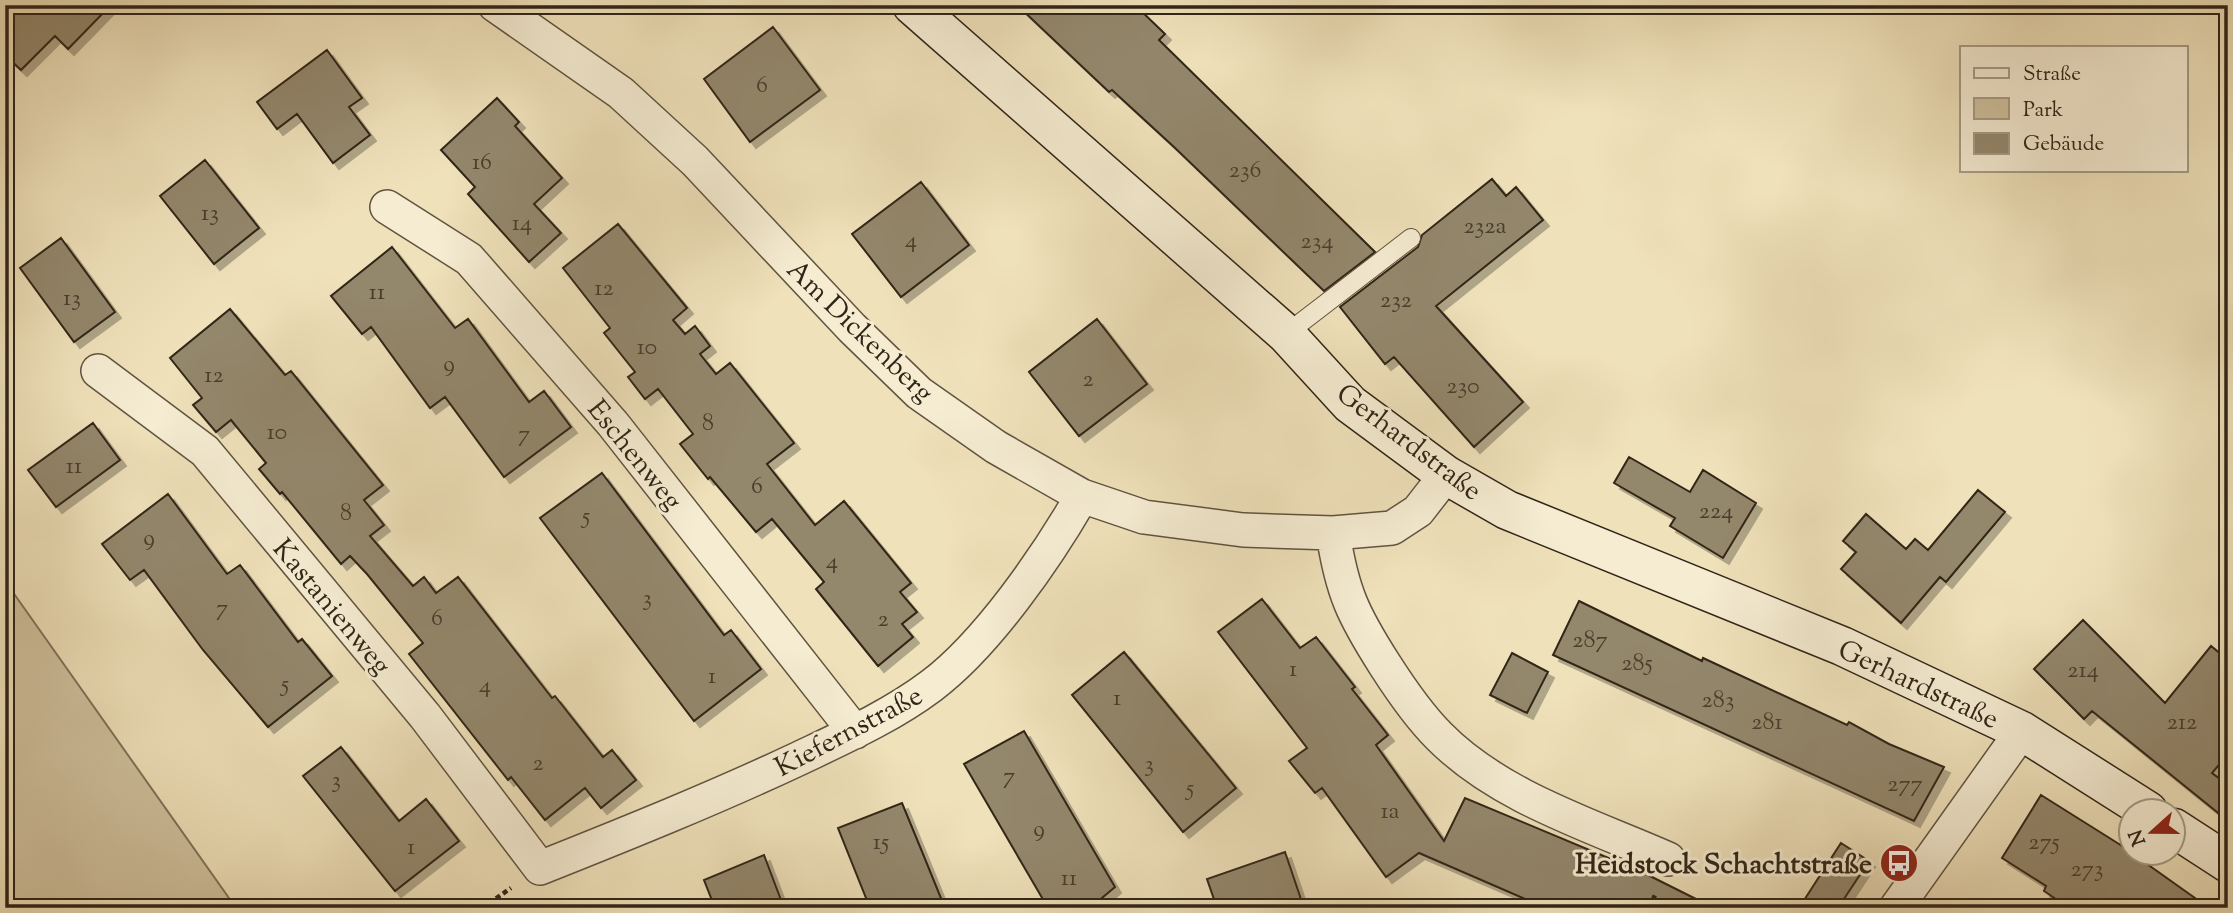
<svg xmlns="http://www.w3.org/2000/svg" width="2233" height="913" font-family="'Sorts Mill Goudy',serif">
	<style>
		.green { fill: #cfc19e; stroke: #80735a; stroke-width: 2 }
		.building { fill: #93876c; stroke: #302517; stroke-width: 2; filter: url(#shadow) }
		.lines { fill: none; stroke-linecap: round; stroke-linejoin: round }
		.lane-casing { stroke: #605440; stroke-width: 20 }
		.street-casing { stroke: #605440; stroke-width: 36 }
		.secondary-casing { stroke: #302517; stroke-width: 41 }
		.path { stroke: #302517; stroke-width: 4.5; stroke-dasharray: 5 3.5; stroke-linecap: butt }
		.lane { stroke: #f5ecd2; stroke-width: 18 }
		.street { stroke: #f5ecd2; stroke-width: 33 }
		.secondary { stroke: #f5ecd2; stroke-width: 38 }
		.labels { text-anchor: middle; stroke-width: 6; stroke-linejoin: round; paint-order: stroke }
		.number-label { font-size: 24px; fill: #493e2c }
		.street-label { font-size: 28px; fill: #302517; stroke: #f5ecd2 }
		.poi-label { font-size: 28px; font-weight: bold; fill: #302517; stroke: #f5ecd2; text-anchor: end }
	</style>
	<defs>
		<filter id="shadow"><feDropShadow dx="6" dy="6" stdDeviation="0" flood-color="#0004"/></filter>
	</defs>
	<rect width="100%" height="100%" fill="#efe1ba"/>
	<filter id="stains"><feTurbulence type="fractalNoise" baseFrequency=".00286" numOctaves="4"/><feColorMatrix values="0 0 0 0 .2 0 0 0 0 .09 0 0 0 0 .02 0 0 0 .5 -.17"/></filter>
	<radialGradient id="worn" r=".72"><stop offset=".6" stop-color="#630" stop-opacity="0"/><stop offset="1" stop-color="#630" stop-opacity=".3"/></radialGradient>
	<path class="green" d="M 5,581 L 236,908 L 5,908 Z"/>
	<path class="building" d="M 23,5 L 111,5 L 68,49 L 55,36 L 21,70 L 5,55 L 5,23 Z
		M 1017,5 L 1135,5 L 1165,34 L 1159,40 L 1375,252 L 1324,291 L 1174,147 L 1112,90 L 1109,92 Z
		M 773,27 L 820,90 L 750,142 L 704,79 Z
		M 327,50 L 362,98 L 349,107 L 370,135 L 333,163 L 297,114 L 277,129 L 257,102 Z
		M 497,98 L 519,122 L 515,126 L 562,178 L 534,204 L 561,233 L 529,262 L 468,194 L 475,187 L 441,150 Z
		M 205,160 L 259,228 L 214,264 L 160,196 Z
		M 1492,179 L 1506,196 L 1516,187 L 1543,220 L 1436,306 L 1523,402 L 1474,447 L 1394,357 L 1385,364 L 1340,307 L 1418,247 L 1422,235 Z
		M 921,182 L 969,245 L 901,297 L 852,234 Z
		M 618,224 L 687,308 L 673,320 L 685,334 L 695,326 L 710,346 L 700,354 L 716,374 L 730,363 L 794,443 L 767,464 L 815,525 L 844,501 L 911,583 L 900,592 L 917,612 L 902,624 L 913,637 L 878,666 L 816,589 L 824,582 L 772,519 L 756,532 L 710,477 L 708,479 L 680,444 L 693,434 L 658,389 L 645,399 L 628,377 L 635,372 L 604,333 L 610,328 L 563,268 Z
		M 61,238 L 115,312 L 74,342 L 20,268 Z
		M 392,247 L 455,328 L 468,319 L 529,402 L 544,391 L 571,427 L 504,477 L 445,397 L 430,408 L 371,327 L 362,334 L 331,296 Z
		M 230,309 L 285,375 L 291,371 L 383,485 L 364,500 L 384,525 L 370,536 L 413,586 L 424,577 L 436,593 L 458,577 L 552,698 L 555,696 L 603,757 L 612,750 L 636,780 L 601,808 L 585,788 L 545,820 L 511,777 L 508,780 L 409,654 L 423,643 L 367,574 L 350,556 L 341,564 L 282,492 L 280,494 L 259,469 L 266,463 L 231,420 L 216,432 L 193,405 L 202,398 L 170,358 Z
		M 1097,319 L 1147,384 L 1079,436 L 1029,372 Z
		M 93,423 L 120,460 L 56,507 L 28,470 Z
		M 1629,457 L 1690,492 L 1703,470 L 1756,503 L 1723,558 L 1670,526 L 1675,518 L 1614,483 Z
		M 602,473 L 724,635 L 731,630 L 761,669 L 694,721 L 540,518 Z
		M 1978,490 L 2005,512 L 1946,582 L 1940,577 L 1901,623 L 1841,569 L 1856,552 L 1843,541 L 1866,514 L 1906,549 L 1915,539 L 1928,550 Z
		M 168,494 L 227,574 L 240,565 L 298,642 L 302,639 L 332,676 L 268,727 L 203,650 L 144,570 L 130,580 L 102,544 Z
		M 1262,599 L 1300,648 L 1316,637 L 1355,687 L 1352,689 L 1388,735 L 1376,745 L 1444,841 L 1465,798 L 1642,872 L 1714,908 L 1546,908 L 1419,853 L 1386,877 L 1322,788 L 1315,793 L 1289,761 L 1307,748 L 1218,632 Z
		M 1579,601 L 1702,661 L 1703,658 L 1847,725 L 1849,722 L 1889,744 L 1944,767 L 1914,821 L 1553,655 Z
		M 2083,620 L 2165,703 L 2211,646 L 2228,660 L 2228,754 L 2212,773 L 2228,785 L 2228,821 L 2092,711 L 2084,719 L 2034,669 Z
		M 1124,652 L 1236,788 L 1183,832 L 1072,695 Z
		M 1512,653 L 1548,672 L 1527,713 L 1490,695 Z
		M 1024,731 L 1115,887 L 1090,908 L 1048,908 L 964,764 Z
		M 341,747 L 399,821 L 426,799 L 459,841 L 395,891 L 303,776 Z
		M 2041,795 L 2119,844 L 2209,908 L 2069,908 L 2044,891 L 2046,886 L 2002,858 Z
		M 902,803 L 923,854 L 945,908 L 870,908 L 838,828 Z
		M 1841,843 L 1869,861 L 1838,908 L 1799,908 Z
		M 1285,852 L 1304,908 L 1217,908 L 1207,879 Z
		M 764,855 L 784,908 L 715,908 L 704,880 Z"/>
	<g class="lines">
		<defs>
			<path id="lane" d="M 1286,334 L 1411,238"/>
			<path id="street" d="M 495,5 L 621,93 L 695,161 L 852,328 L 919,393 L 996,447 L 1082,496 L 1144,517 L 1243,530 L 1333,533 L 1392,528 L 1418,511 L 1446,475
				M 387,207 L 469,259 L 613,424 L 855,732
				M 98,371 L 205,451 L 425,716 L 540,868 C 628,833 715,798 800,758 C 844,737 891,716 931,686 C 987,644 1047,557 1082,496
				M 1333,533 C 1342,592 1353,615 1385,665 C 1401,690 1418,715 1439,736 C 1499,797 1591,825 1668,859
				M 1896,908 L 2022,731"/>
			<path id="secondary" d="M 912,5 L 1286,334 L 1350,404 L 1446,475 L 1507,510 L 1842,646 L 2022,731 L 2148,811
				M 2174,828 L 2228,863"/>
		</defs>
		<use href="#lane" class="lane-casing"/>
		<use href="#street" class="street-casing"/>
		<use href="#secondary" class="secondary-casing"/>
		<path class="path" d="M 482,908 L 511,888
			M 1650,908 L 1656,892"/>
		<use href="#lane" class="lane"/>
		<use href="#street" class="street"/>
		<use href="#secondary" class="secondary"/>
	</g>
	<defs>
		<symbol id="bus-disc" viewBox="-11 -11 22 22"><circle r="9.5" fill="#8f2418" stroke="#f5ecd2"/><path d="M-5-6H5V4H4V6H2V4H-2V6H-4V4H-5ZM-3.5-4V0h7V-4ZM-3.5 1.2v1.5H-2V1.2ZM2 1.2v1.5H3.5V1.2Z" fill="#fff"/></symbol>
	</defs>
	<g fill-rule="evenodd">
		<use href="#bus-disc" x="1877" y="841" width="44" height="44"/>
	</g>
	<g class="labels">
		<g class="number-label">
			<text x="762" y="92">6</text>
			<text x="482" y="169">16</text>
			<text x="1245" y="177">236</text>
			<text x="210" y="220">13</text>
			<text x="522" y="230">14</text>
			<text x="1485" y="233">232a</text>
			<text x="911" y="247">4</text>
			<text x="1317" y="248">234</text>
			<text x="604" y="295">12</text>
			<text x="377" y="299">11</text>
			<text x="72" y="305">13</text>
			<text x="1396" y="307">232</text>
			<text x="647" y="354">10</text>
			<text x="449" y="371">9</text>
			<text x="214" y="382">12</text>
			<text x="1088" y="386">2</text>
			<text x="1463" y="393">230</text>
			<text x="708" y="430">8</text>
			<text x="277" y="439">10</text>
			<text x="524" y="441">7</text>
			<text x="74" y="473">11</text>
			<text x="757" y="493">6</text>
			<text x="1716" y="518">224</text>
			<text x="346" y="520">8</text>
			<text x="586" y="523">5</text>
			<text x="149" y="545">9</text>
			<text x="832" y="568">4</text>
			<text x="647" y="605">3</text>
			<text x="222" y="615">7</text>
			<text x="437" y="625">6</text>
			<text x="883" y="626">2</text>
			<text x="1590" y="647">287</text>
			<text x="1637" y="670">285</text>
			<text x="1293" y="676">1</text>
			<text x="2083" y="677">214</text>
			<text x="712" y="683">1</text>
			<text x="285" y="691">5</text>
			<text x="485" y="692">4</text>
			<text x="1117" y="705">1</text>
			<text x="1718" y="707">283</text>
			<text x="1767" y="729">281</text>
			<text x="2182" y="729">212</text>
			<text x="538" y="770">2</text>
			<text x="1149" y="771">3</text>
			<text x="1009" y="783">7</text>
			<text x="336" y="787">3</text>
			<text x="1905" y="791">277</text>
			<text x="1190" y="795">5</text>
			<text x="1390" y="818">1a</text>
			<text x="1039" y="836">9</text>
			<text x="881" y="849">15</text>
			<text x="2044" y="849">275</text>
			<text x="411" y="854">1</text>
			<text x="2087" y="876">273</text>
			<text x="1069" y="885">11</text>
		</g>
		<g class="street-label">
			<text transform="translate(861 330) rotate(44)" y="10">Am Dickenberg</text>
			<text transform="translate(1410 441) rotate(37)" y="10">Gerhardstraße</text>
			<text transform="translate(636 454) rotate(51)" y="10">Eschenweg</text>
			<text transform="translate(333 606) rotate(50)" y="10">Kastanienweg</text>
			<text transform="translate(1919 683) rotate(25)" y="10">Gerhardstraße</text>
			<text transform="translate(848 730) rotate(-28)" y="10">Kiefernstraße</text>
		</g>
		<g class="poi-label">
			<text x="1872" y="873">Heidstock Schachtstraße</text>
		</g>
	</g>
	<rect width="2233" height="913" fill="none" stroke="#efe1ba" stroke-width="28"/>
	<rect x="7" y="7" width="2219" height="899" fill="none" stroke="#302517" stroke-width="3.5"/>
	<rect x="14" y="14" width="2205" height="885" fill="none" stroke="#302517" stroke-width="2"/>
	<rect x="1960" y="46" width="228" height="126" fill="#f5ecd2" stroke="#a69c87" stroke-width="2"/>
	<rect x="1974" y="68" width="35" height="10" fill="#f5ecd2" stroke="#a69c87" stroke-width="2"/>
	<text x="2023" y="80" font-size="21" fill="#302517">Straße</text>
	<rect x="1974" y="98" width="35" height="21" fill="#cfc19e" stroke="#a69c87" stroke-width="2"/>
	<text x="2023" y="116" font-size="21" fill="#302517">Park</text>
	<rect x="1974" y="133" width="35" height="21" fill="#93876c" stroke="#a69c87" stroke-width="2"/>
	<text x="2023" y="150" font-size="21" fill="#302517">Gebäude</text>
	<g transform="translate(2152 832) rotate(249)"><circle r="33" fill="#f5ecd2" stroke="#a69c87" stroke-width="2"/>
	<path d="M0-5L12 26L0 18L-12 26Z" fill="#8f2418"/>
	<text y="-10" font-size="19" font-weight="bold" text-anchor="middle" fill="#302517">N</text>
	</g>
	<rect width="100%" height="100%" filter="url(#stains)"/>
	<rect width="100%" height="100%" fill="url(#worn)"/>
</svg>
